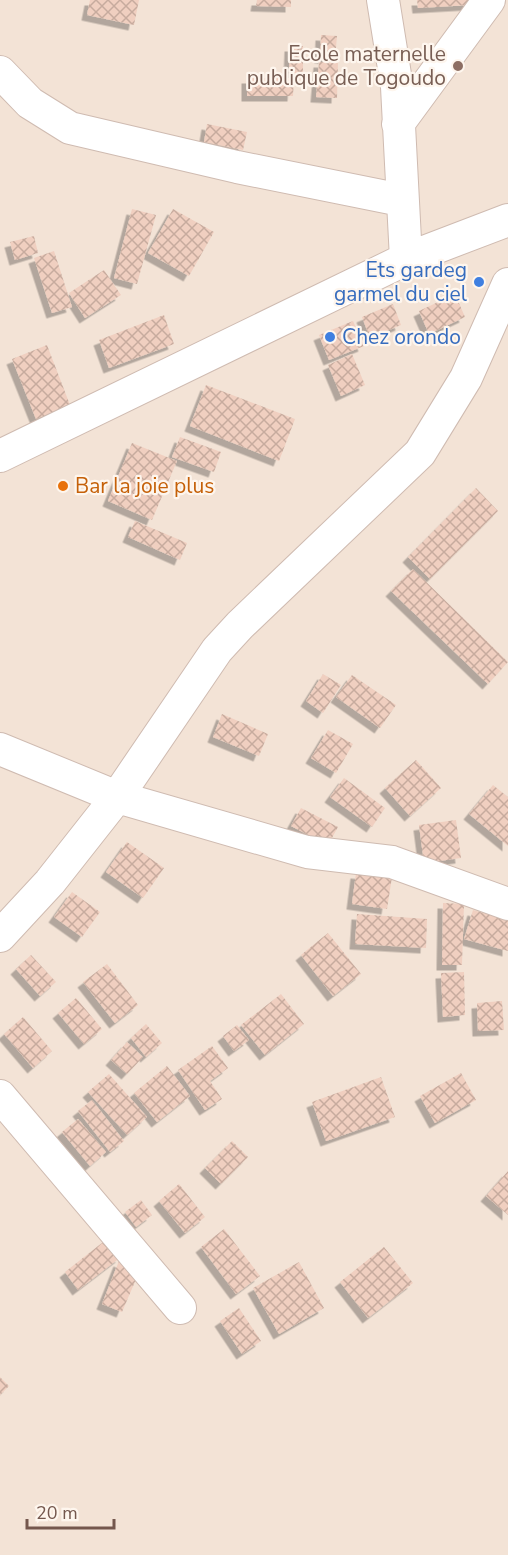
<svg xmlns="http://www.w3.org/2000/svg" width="508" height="1555" font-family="'Nunito Sans',sans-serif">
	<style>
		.residential { fill: #f3e3d6 }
		.building { fill: url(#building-cross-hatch); filter: url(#shadow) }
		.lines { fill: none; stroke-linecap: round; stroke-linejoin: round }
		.minor-casing { stroke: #cfbbb1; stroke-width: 34 }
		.minor { stroke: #fff; stroke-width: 32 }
		.education-dot { fill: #8d6e63; stroke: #fef6ee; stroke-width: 2 }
		.shop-dot { fill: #3f7fe0; stroke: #fef6ee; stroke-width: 2 }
		.food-dot { fill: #e8710a; stroke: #fef6ee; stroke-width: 2 }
		.labels { text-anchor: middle; stroke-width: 4.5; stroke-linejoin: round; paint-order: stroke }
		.education-label { font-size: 21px; fill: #785e54; stroke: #fef6ee; text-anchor: end }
		.shop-label { font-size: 21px; fill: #366cbe; stroke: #fef6ee; text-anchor: end }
		.food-label { font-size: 21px; fill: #c56008; stroke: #fef6ee; text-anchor: start }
	</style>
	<defs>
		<pattern id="building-cross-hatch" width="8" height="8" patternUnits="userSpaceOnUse" patternTransform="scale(1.5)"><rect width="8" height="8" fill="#f0cfc0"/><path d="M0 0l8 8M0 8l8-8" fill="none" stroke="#c7ab9e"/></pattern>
		<filter id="shadow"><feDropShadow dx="-5.5" dy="5.5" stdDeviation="0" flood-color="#0004"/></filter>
	</defs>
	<rect width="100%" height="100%" fill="#fbf2e7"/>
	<path class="residential" d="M 0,0 L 508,0 L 508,1555 L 0,1555 Z"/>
	<path class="building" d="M 90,0 L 139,0 L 134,25 L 87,15 Z
		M 257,0 L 291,0 L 291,7 L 256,6 Z
		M 417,0 L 470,0 L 471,5 L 418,8 Z
		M 321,35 L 337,36 L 335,59 L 320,58 Z
		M 290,46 L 303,46 L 303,74 L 289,74 Z
		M 319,62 L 338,63 L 337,98 L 316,97 Z
		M 247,78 L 294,78 L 293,96 L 247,96 Z
		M 207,124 L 247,132 L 243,150 L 204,142 Z
		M 132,209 L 156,215 L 137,284 L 114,278 Z
		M 173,209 L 214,232 L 189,276 L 148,253 Z
		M 34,236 L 38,253 L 15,260 L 10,242 Z
		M 54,251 L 72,307 L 52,313 L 34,258 Z
		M 104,270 L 121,295 L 85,318 L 69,293 Z
		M 455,294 L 465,317 L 429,334 L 419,311 Z
		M 393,304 L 401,325 L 370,338 L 362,317 Z
		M 164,315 L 174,344 L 109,368 L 99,340 Z
		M 353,321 L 364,346 L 329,360 L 319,335 Z
		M 47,345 L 70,405 L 36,419 L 12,359 Z
		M 352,354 L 365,385 L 341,396 L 328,365 Z
		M 206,385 L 295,419 L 279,461 L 190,426 Z
		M 180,437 L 221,452 L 214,472 L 172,457 Z
		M 132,443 L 177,461 L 152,520 L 108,501 Z
		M 476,488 L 498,511 L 430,579 L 408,557 Z
		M 135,521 L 187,543 L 180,560 L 128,537 Z
		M 413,569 L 508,662 L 488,684 L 391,591 Z
		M 323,674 L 341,685 L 323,713 L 306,701 Z
		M 352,675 L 396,705 L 380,728 L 336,697 Z
		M 222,714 L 268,734 L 259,756 L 213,737 Z
		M 328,730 L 353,744 L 336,773 L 311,758 Z
		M 416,760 L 441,788 L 410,816 L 385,788 Z
		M 344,778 L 385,808 L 372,827 L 330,797 Z
		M 493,785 L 508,797 L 508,846 L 469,814 Z
		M 301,808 L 338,827 L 328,845 L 291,826 Z
		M 456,820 L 461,858 L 424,863 L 419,825 Z
		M 127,842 L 164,868 L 143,898 L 106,872 Z
		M 356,873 L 392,877 L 387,909 L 352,904 Z
		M 72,892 L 100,912 L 82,937 L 54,917 Z
		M 443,903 L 464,904 L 462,965 L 442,965 Z
		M 473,910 L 508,920 L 508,951 L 464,939 Z
		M 357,914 L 427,919 L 426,948 L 355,944 Z
		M 328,933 L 361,974 L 333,996 L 301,955 Z
		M 31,955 L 56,982 L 40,996 L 16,969 Z
		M 107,964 L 138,1005 L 115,1023 L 83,982 Z
		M 464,972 L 465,1015 L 443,1017 L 441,973 Z
		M 281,994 L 304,1024 L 265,1055 L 241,1025 Z
		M 76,998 L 102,1029 L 84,1044 L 58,1013 Z
		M 502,1001 L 504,1030 L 478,1031 L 477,1003 Z
		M 23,1017 L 52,1051 L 33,1068 L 4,1034 Z
		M 146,1024 L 162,1043 L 146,1057 L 131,1038 Z
		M 237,1025 L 249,1040 L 234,1051 L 223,1036 Z
		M 127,1042 L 143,1057 L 127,1074 L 111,1060 Z
		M 212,1046 L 228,1068 L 210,1081 L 222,1099 L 205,1110 L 178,1070 Z
		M 167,1066 L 190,1096 L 157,1122 L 134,1093 Z
		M 461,1073 L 476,1100 L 435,1123 L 420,1096 Z
		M 109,1074 L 147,1117 L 127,1135 L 88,1092 Z
		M 381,1077 L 395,1117 L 326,1141 L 312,1102 Z
		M 92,1100 L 124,1141 L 110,1152 L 78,1111 Z
		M 78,1119 L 106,1152 L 90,1166 L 62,1132 Z
		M 232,1141 L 248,1157 L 221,1184 L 205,1168 Z
		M 508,1171 L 508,1215 L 486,1196 Z
		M 179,1184 L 205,1217 L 185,1233 L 159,1201 Z
		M 141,1200 L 152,1215 L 136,1227 L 125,1212 Z
		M 224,1229 L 260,1276 L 236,1294 L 201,1247 Z
		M 107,1239 L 121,1257 L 78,1290 L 65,1272 Z
		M 384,1247 L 413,1283 L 368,1318 L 340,1282 Z
		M 119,1261 L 140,1270 L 122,1312 L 102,1304 Z
		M 299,1262 L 324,1308 L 279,1334 L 253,1288 Z
		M 239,1308 L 261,1341 L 242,1354 L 220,1321 Z
		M 0,1377 L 9,1386 L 0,1395 Z"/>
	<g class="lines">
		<defs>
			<path id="minor" d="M 383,0 L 397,87 L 406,259
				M 0,72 L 30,103 L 70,128 L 237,167 L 401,200
				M 398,124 L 489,0
				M 0,456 L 406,259 L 508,220
				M 0,749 L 117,797 L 307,852 L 392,862 L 508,904
				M 0,936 L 50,882 L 117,797 L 217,650 L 240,625 L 420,453 L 466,378 L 508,284
				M 0,1096 L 180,1308"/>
		</defs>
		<use href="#minor" class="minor-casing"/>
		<use href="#minor" class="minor"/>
	</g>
	<circle class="education-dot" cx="458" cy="66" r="6"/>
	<g class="shop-dot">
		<circle cx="479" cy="282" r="6"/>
		<circle cx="330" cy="337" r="6"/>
	</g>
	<circle class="food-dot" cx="63" cy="486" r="6"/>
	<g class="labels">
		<g class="education-label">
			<text x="446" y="61">Ecole maternelle<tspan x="446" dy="24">publique de Togoudo</tspan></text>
		</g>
		<g class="shop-label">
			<text x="467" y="277">Ets gardeg<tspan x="467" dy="24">garmel du ciel</tspan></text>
			<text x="342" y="344" text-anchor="start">Chez orondo</text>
		</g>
		<g class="food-label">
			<text x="75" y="493">Bar la joie plus</text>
		</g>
	</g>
	<path d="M27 1519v9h87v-9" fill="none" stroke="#74574d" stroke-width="3"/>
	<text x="36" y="1519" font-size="18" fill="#74574d" stroke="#fef6ee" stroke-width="4.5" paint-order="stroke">20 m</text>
</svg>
